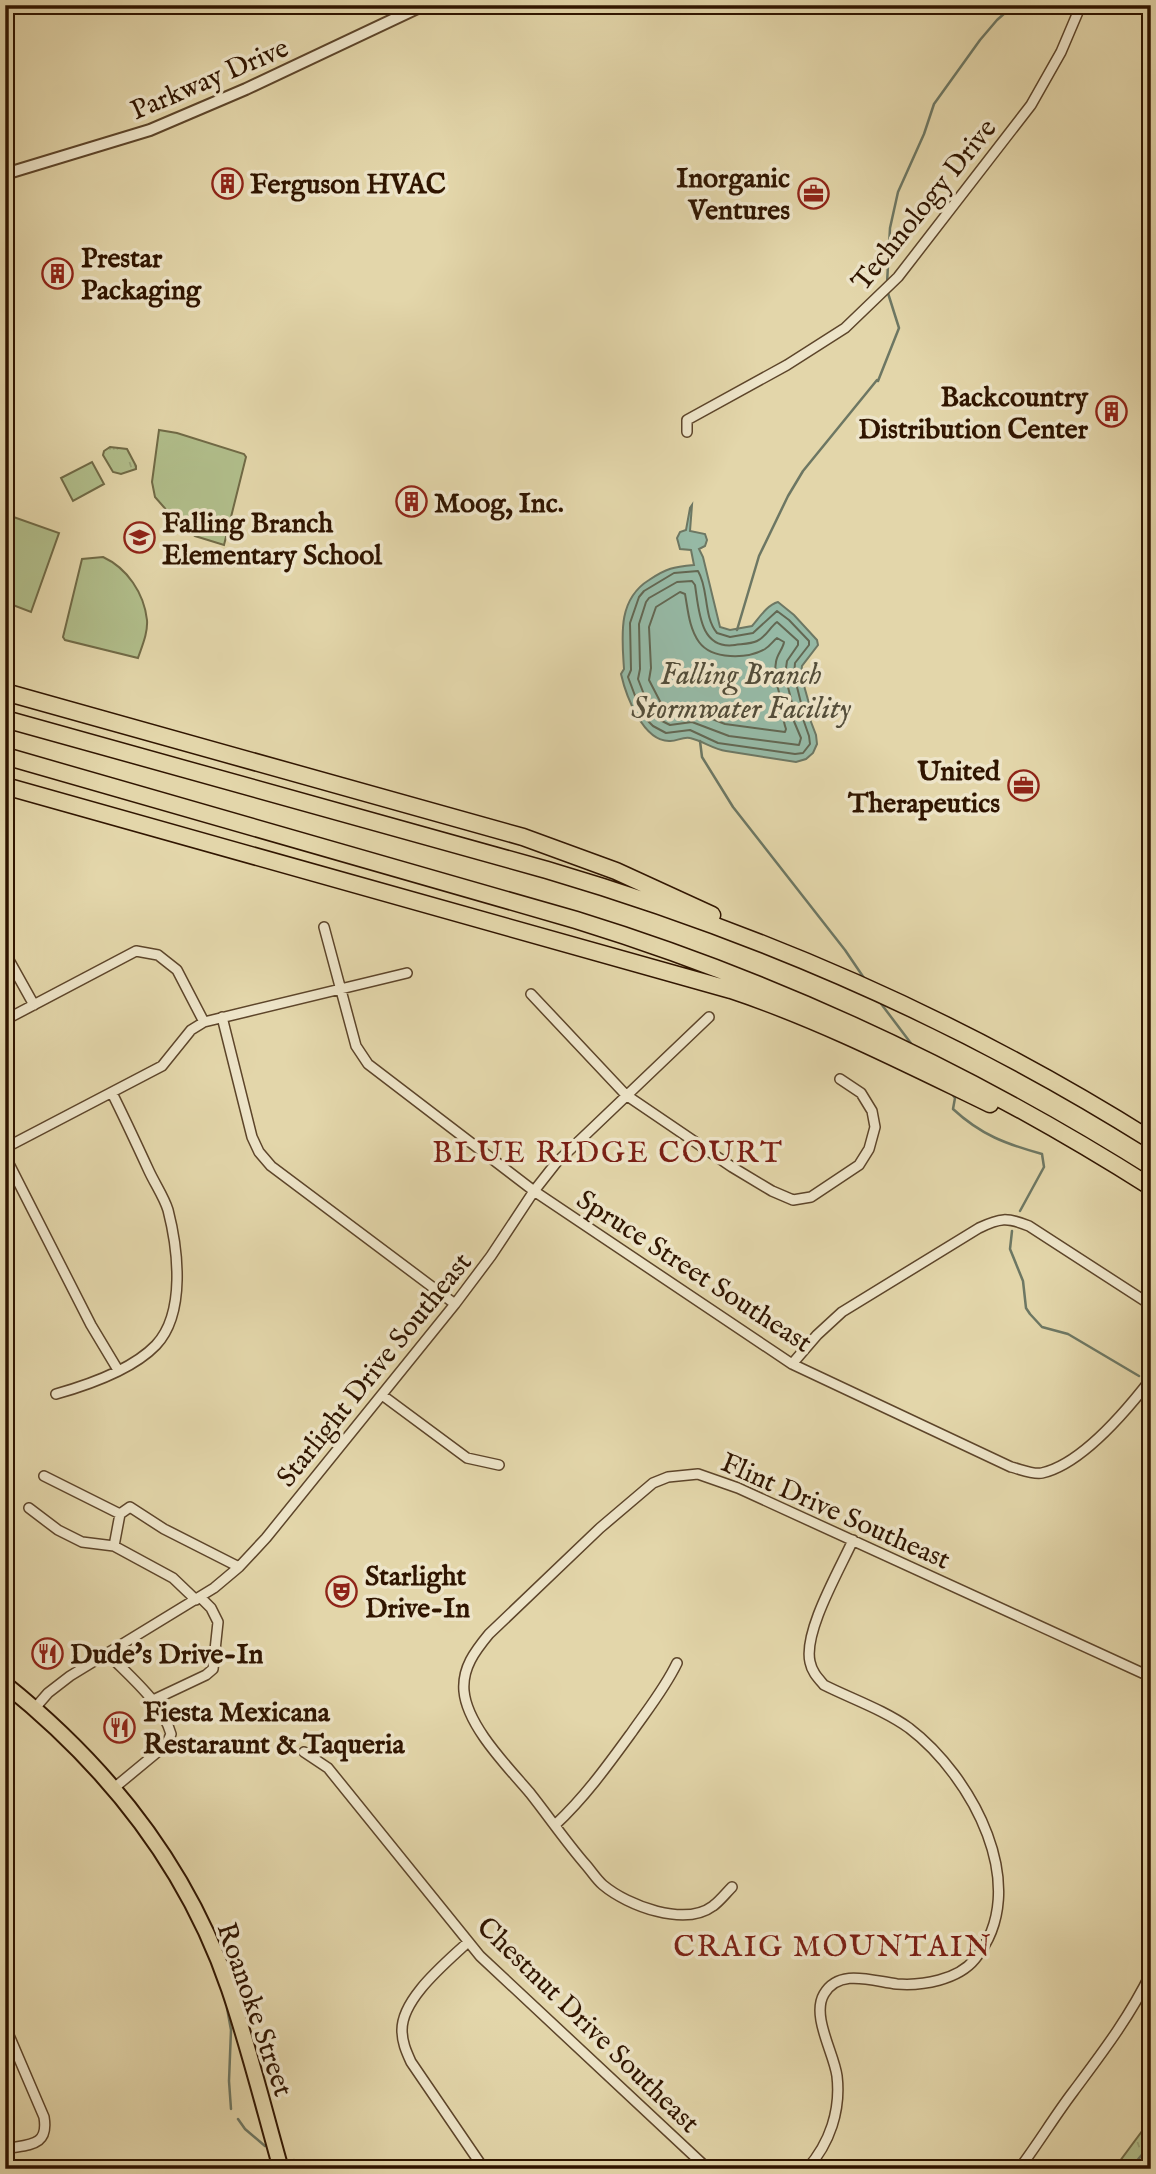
<svg xmlns="http://www.w3.org/2000/svg" width="1156" height="2174" font-family="'IM FELL English',serif">
	<style>
		.grass { fill: #b1be8b; stroke: #706a46; stroke-width: 2 }
		.park { fill: url(#park-tufts); stroke: #706a46; stroke-width: 2 }
		.water { fill: #96b9a5; stroke: #6d7763; stroke-width: 2 }
		.lines { fill: none; stroke-linecap: round; stroke-linejoin: round }
		.shore { stroke: #636752; stroke-width: 2 }
		.stream { stroke: #6d7763; stroke-width: 2.5 }
		.minor-casing { stroke: #5d452a; stroke-width: 12 }
		.tertiary-casing { stroke: #5d452a; stroke-width: 14 }
		.primary-casing { stroke: #301500; stroke-width: 18 }
		.motorway-casing { stroke: #301500; stroke-width: 19 }
		.minor { stroke: #ede4c8; stroke-width: 9 }
		.tertiary { stroke: #ede4c8; stroke-width: 10 }
		.primary { stroke: #e3d6aa; stroke-width: 14 }
		.motorway { stroke: #e3d6aa; stroke-width: 16 }
		.labels { text-anchor: middle; stroke-width: 7; stroke-linejoin: round; paint-order: stroke }
		.street-label { font-size: 28px; fill: #301500; stroke: #ede4c8 }
		.poi-label { font-size: 28px; font-weight: bold; fill: #301500; stroke: #ede4c8; text-anchor: start }
		.water-label { font-size: 30px; font-style: italic; fill: #544e3a; stroke: #ede4c8 }
		.neighbourhood-label { font-size: 30px; letter-spacing: 2px; fill: #7a1f14; stroke: #ede4c8 }
	</style>
	<defs>
		<pattern id="park-tufts" width="24" height="20" patternUnits="userSpaceOnUse" patternTransform="scale(1.75)"><rect width="24" height="20" fill="#b1be8b"/><path d="M3 7l-1-3M5 7V3M7 7l1-3M15 17l-1-3M17 17v-4M19 17l1-3" fill="none" stroke="#99a276"/></pattern>
	</defs>
	<rect width="100%" height="100%" fill="#e3d6aa"/>
	<filter id="stains"><feTurbulence type="fractalNoise" baseFrequency=".00286" numOctaves="4"/><feColorMatrix values="0 0 0 0 .2 0 0 0 0 .09 0 0 0 0 .02 0 0 0 .5 -.17"/></filter>
	<radialGradient id="worn" r=".72"><stop offset=".6" stop-color="#630" stop-opacity="0"/><stop offset="1" stop-color="#630" stop-opacity=".3"/></radialGradient>
	<path class="grass" d="M 159,430 L 177,433 L 244,454 L 246,457 L 224,545 L 195,536 L 176,521 L 155,497 L 152,482 Z
		M 92,462 L 104,484 L 73,501 L 61,478 Z
		M 5,514 L 59,533 L 31,612 L 5,602 Z
		M 103,557 C 127,568 144,593 147,620 C 148,633 142,646 138,658 L 65,640 L 63,637 L 82,559 Z"/>
	<path class="park" d="M 110,447 L 127,449 L 136,466 L 136,469 L 121,474 L 113,472 L 103,455 L 104,451 Z
		M 1151,2119 L 1151,2169 L 1114,2169 Z"/>
	<path class="water" d="M 692,505 L 690,531 L 705,534 L 707,540 L 705,546 L 699,549 L 703,557 L 720,627 L 730,630 L 752,626 C 759,618 767,605 778,602 L 794,615 L 817,640 L 818,645 L 802,666 L 801,675 L 810,707 L 808,714 L 816,735 L 817,744 L 813,753 L 806,759 L 796,762 L 726,751 C 713,749 703,741 690,738 C 683,736 676,742 669,741 C 643,741 626,696 621,674 L 624,669 C 622,637 617,600 649,580 C 667,568 673,567 694,565 L 691,550 L 680,549 L 677,538 L 680,532 L 686,530 L 690,508 Z"/>
	<g class="lines">
		<path class="shore" d="M 698,571 C 709,589 703,616 717,633 L 730,637 L 753,633 L 777,611 L 789,620 L 809,641 L 809,645 L 795,663 L 794,675 L 802,707 L 802,716 L 809,736 L 810,744 L 803,753 L 795,754 L 718,743 L 690,730 L 666,733 L 653,726 L 648,721 L 637,701 L 628,677 L 631,670 L 630,623 L 639,597 L 644,591 L 674,573 Z
			M 692,581 L 695,585 C 699,611 700,650 735,645 C 742,644 751,644 757,641 C 766,637 770,627 777,622 L 798,641 L 798,645 L 787,661 L 785,675 L 793,707 L 793,719 L 801,738 L 799,745 L 729,736 L 692,722 L 670,725 L 658,719 L 645,697 L 638,679 L 640,669 L 639,624 L 646,602 L 649,598 L 677,582 Z
			M 680,592 L 685,594 C 688,610 689,628 699,642 C 712,660 747,659 765,649 C 770,646 773,641 777,638 L 784,642 C 783,649 777,654 776,662 C 773,679 780,691 782,707 C 783,715 783,721 786,729 L 785,732 L 725,724 L 692,711 L 671,714 L 665,711 L 649,680 L 651,668 L 649,627 L 656,607 Z"/>
		<path class="stream" d="M 887,284 L 890,228 L 898,192 L 924,134 L 934,104 L 980,40 L 997,20 L 1014,5
			M 737,630 L 759,556 L 788,496 L 803,471 L 877,380 L 878,381 L 899,328 L 887,290
			M 700,741 L 702,757 L 733,807 L 845,950 L 864,978
			M 879,1001 L 913,1046
			M 952,1094 L 955,1098 L 953,1109 C 981,1135 1006,1144 1042,1154 L 1044,1167 L 1020,1211
			M 1012,1231 L 1010,1249 L 1023,1281 L 1026,1308 L 1030,1314 L 1042,1327 L 1068,1334 L 1139,1376
			M 227,2008 L 231,2030 L 229,2081 L 231,2109
			M 238,2119 L 245,2129 L 265,2146
			M 294,2160 L 301,2169
			M 1134,2169 L 1135,2163 L 1151,2144"/>
		<defs>
			<path id="minor" d="M 687,432 L 687,420 L 787,365 L 845,328 L 898,277 L 1031,105 L 1061,52 L 1081,5
				M 324,927 L 356,1046 L 368,1064 L 534,1191 L 792,1364 L 1011,1467 C 1020,1469 1033,1475 1042,1473 C 1082,1464 1127,1410 1151,1379
				M 5,953 L 34,1005
				M 531,994 L 626,1095 L 732,1167 L 772,1191 L 793,1200 L 811,1197 L 859,1165 L 869,1149 L 875,1127 L 872,1111 L 861,1093 L 840,1079
				M 222,1017 L 252,1137 L 259,1152 L 271,1166 L 455,1304
				M 5,1020 L 136,951 L 158,955 L 177,970 L 204,1022
				M 5,1148 L 162,1066 L 191,1030 L 204,1022 L 407,973
				M 5,1156 L 91,1325 L 118,1370
				M 792,1364 L 817,1335 L 842,1312 L 979,1228 C 1000,1218 1007,1217 1029,1226 L 1151,1305
				M 56,1394 C 88,1385 133,1369 156,1345 C 186,1313 178,1249 168,1210 C 164,1197 155,1184 149,1171 C 137,1145 125,1119 112,1093
				M 382,1395 L 467,1458 L 499,1465
				M 44,1476 L 120,1514 L 130,1507 L 164,1529 L 239,1567
				M 29,1508 L 58,1530 L 82,1542 L 114,1546 L 173,1578 L 196,1600
				M 114,1546 L 120,1514
				M 107,1653 C 129,1676 162,1702 171,1734 L 166,1745 L 114,1788
				M 151,1701 L 206,1675 L 213,1669 L 218,1622 L 211,1608 L 200,1597
				M 35,1708 L 48,1693 L 70,1676 L 214,1588 L 239,1567 L 266,1538 L 455,1304 L 491,1256 L 534,1191 L 556,1163 L 709,1017
				M 304,1752 L 328,1768 L 480,1956 L 708,2169
				M 555,1825 C 585,1797 608,1765 632,1732 C 648,1709 665,1688 677,1663
				M 732,1887 C 726,1893 720,1901 713,1906 C 685,1927 628,1906 603,1885 C 597,1880 592,1872 586,1865 C 566,1842 549,1817 530,1793 C 508,1767 467,1726 464,1691 C 462,1668 475,1651 489,1634 L 600,1528 L 653,1483 L 668,1477 L 698,1474 L 738,1488 L 1151,1677
				M 468,1942 C 446,1963 402,1998 402,2030 C 402,2042 406,2051 411,2062 L 484,2169
				M 5,2026 L 44,2117 C 49,2147 29,2144 5,2149
				M 807,2169 C 830,2143 841,2110 837,2076 C 834,2053 811,2016 824,1994 C 839,1968 872,1981 897,1984 C 922,1986 958,1980 975,1959 C 1034,1888 971,1775 909,1728 C 884,1710 852,1699 824,1685 C 818,1678 812,1672 810,1662 C 803,1632 840,1569 853,1540
				M 1019,2169 C 1038,2144 1054,2117 1073,2092 C 1102,2053 1129,2018 1151,1973"/>
			<path id="tertiary" d="M 5,174 L 150,130 L 246,89 L 424,5"/>
			<path id="primary" d="M 5,1684 C 106,1765 187,1866 229,1989 C 249,2048 264,2109 281,2169"/>
			<path id="motorway" d="M 5,692 L 523,837 L 616,871 L 712,915
				M 5,719 L 547,870 C 761,933 962,1021 1151,1140
				M 5,756 L 576,920 C 780,983 971,1073 1151,1187
				M 5,786 L 731,990 C 821,1020 905,1063 990,1104"/>
		</defs>
		<use href="#minor" class="minor-casing"/>
		<use href="#tertiary" class="tertiary-casing"/>
		<use href="#primary" class="primary-casing"/>
		<use href="#motorway" class="motorway-casing"/>
		<use href="#minor" class="minor"/>
		<use href="#tertiary" class="tertiary"/>
		<use href="#primary" class="primary"/>
		<use href="#motorway" class="motorway"/>
	</g>
	<defs>
		<symbol id="building-ring" viewBox="-11 -11 22 22"><circle r="9.5" fill="#ede4c8" stroke="#8f2418" stroke-width="1.5"/><path d="M-4-6H4V6H1V3H-1V6H-4ZM-2.5-4.3h1.7v1.8h-1.7ZM.8-4.3h1.7v1.8H.8ZM-2.5-1h1.7V.8h-1.7ZM.8-1h1.7V.8H.8Z" fill="#8f2418"/></symbol>
		<symbol id="office-ring" viewBox="-11 -11 22 22"><circle r="9.5" fill="#ede4c8" stroke="#8f2418" stroke-width="1.5"/><path d="M-6-3h4V-5.5h4V-3h4V5H-6ZM-1-4.5V-3h2v-1.5ZM-6 0V1H6V0Z" fill="#8f2418"/></symbol>
		<symbol id="school-ring" viewBox="-11 -11 22 22"><circle r="9.5" fill="#ede4c8" stroke="#8f2418" stroke-width="1.5"/><path d="M0-5L7-2L0 1L-7-2ZM-4 1L0 2.5L4 1V4Q0 6-4 4Z" fill="#8f2418"/></symbol>
		<symbol id="theatre-ring" viewBox="-11 -11 22 22"><circle r="9.5" fill="#ede4c8" stroke="#8f2418" stroke-width="1.5"/><path d="M-5-5.5Q0-4 5-5.5V0Q5 5 0 6Q-5 5-5 0ZM-3.3-2.5H-1v1.5H-3.3ZM1-2.5H3.3v1.5H1ZM-2.8 1Q0 5.5 2.8 1Z" fill="#8f2418"/></symbol>
		<symbol id="restaurant-ring" viewBox="-11 -11 22 22"><circle r="9.5" fill="#ede4c8" stroke="#8f2418" stroke-width="1.5"/><path d="M-5-6h1v4h1v-4h1v4h1v-4h1v5L-1.5 .5V6h-2V.5L-5-1ZM5-6V6H3V1.5H1.5Q1.5-4 5-6Z" fill="#8f2418"/></symbol>
	</defs>
	<g fill-rule="evenodd">
		<use href="#building-ring" x="210" y="166" width="35" height="35"/>
		<use href="#office-ring" x="796" y="176" width="35" height="35"/>
		<use href="#building-ring" x="40" y="256" width="35" height="35"/>
		<use href="#building-ring" x="1094" y="394" width="35" height="35"/>
		<use href="#building-ring" x="394" y="484" width="35" height="35"/>
		<use href="#school-ring" x="122" y="520" width="35" height="35"/>
		<use href="#office-ring" x="1006" y="768" width="35" height="35"/>
		<use href="#theatre-ring" x="324" y="1574" width="35" height="35"/>
		<use href="#restaurant-ring" x="30" y="1636" width="35" height="35"/>
		<use href="#restaurant-ring" x="102" y="1710" width="35" height="35"/>
	</g>
	<g class="labels">
		<g class="street-label">
			<text transform="translate(209 78) rotate(-23)" y="10">Parkway Drive</text>
			<text transform="translate(923 204) rotate(-51)" y="10">Technology Drive</text>
			<text transform="translate(695 1270) rotate(33)" y="10">Spruce Street Southeast</text>
			<text transform="translate(373 1369) rotate(-51)" y="10">Starlight Drive Southeast</text>
			<text transform="translate(836 1510) rotate(24)" y="10">Flint Drive Southeast</text>
			<text transform="translate(256 2009) rotate(71)" y="10">Roanoke Street</text>
			<text transform="translate(589 2024) rotate(44)" y="10">Chestnut Drive Southeast</text>
		</g>
		<g class="poi-label">
			<text x="790" y="187" text-anchor="end">Inorganic<tspan x="790" dy="32">Ventures</tspan></text>
			<text x="250" y="193">Ferguson HVAC</text>
			<text x="81" y="267">Prestar<tspan x="81" dy="32">Packaging</tspan></text>
			<text x="1088" y="406" text-anchor="end">Backcountry<tspan x="1088" dy="32">Distribution Center</tspan></text>
			<text x="434" y="512">Moog, Inc.</text>
			<text x="162" y="532">Falling Branch<tspan x="162" dy="32">Elementary School</tspan></text>
			<text x="1000" y="780" text-anchor="end">United<tspan x="1000" dy="32">Therapeutics</tspan></text>
			<text x="365" y="1585">Starlight<tspan x="365" dy="32">Drive-In</tspan></text>
			<text x="70" y="1663">Dude's Drive-In</text>
			<text x="143" y="1721">Fiesta Mexicana<tspan x="143" dy="32">Restaraunt &amp; Taqueria</tspan></text>
		</g>
		<g class="water-label">
			<text x="741" y="684">Falling Branch<tspan x="741" dy="34">Stormwater Facility</tspan></text>
		</g>
		<g class="neighbourhood-label">
			<text x="608" y="1162">BLUE RIDGE COURT</text>
			<text x="833" y="1956">CRAIG MOUNTAIN</text>
		</g>
	</g>
	<rect width="1156" height="2174" fill="none" stroke="#e3d6aa" stroke-width="28"/>
	<rect x="7" y="7" width="1142" height="2160" fill="none" stroke="#301500" stroke-width="3.5"/>
	<rect x="14" y="14" width="1128" height="2146" fill="none" stroke="#301500" stroke-width="2"/>
	<rect width="100%" height="100%" filter="url(#stains)"/>
	<rect width="100%" height="100%" fill="url(#worn)"/>
</svg>
